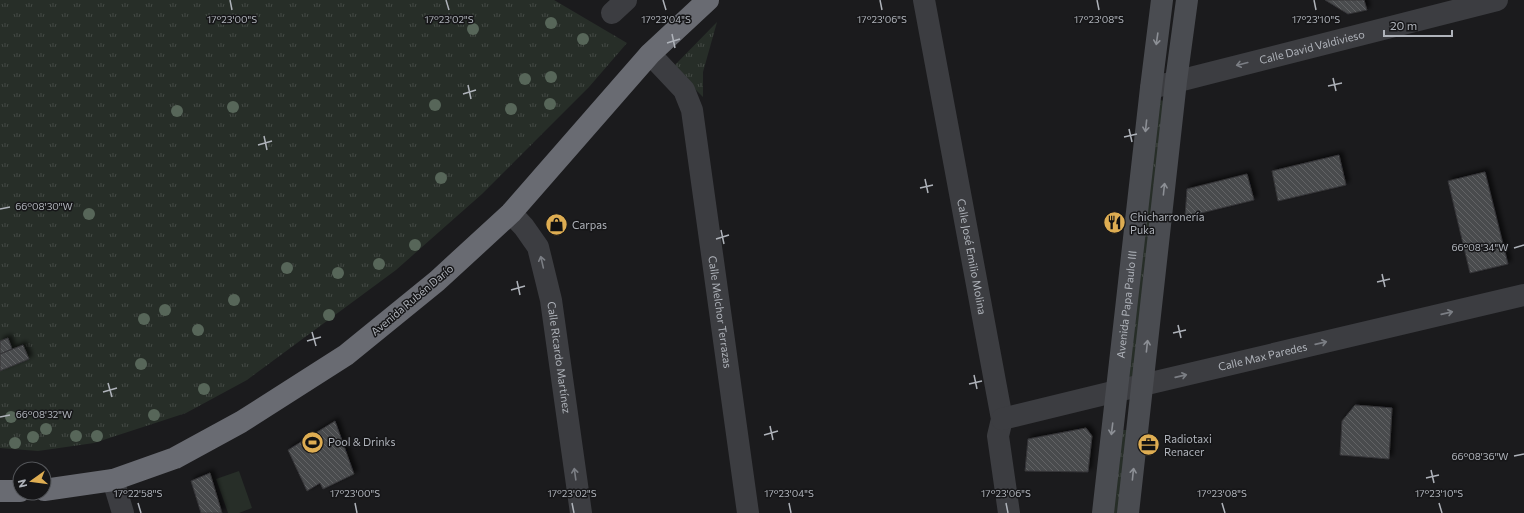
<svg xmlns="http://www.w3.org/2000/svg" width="1524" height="513" font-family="Commissioner,sans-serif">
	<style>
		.grass { fill: url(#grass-tufts) }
		.garden { fill: #272e28 }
		.building { fill: url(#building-back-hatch); stroke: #353538; filter: url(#shadow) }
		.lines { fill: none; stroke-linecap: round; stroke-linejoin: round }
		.street { stroke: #3c3d41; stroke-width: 22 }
		.secondary { stroke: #4a4c51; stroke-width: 22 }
		.highway { stroke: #696b72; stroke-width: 22 }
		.tree { fill: #576659 }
		.oneway { stroke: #8c8f95 }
		.oneway2 { stroke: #7b7e84 }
		.ticks { fill: none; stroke: #afb3ba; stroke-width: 1.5 }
		.labels { text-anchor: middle; stroke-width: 3; stroke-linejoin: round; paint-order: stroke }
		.street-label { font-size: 11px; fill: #afb3ba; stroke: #161618 }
		.poi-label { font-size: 11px; fill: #afb3ba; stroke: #161618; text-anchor: start }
		.ticks-label { font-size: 10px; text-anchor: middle; fill: #afb3ba; stroke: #161618; stroke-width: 3; stroke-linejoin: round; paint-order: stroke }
	</style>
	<defs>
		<pattern id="grass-tufts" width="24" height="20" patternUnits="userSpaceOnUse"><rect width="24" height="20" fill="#272e28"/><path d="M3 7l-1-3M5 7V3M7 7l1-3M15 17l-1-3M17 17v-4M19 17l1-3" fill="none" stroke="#444a45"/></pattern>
		<pattern id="building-back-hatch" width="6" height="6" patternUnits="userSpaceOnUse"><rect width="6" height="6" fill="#4a4b4e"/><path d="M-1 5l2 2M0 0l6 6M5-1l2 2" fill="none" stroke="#626365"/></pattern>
		<filter id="shadow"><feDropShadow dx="3.5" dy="-3.5" stdDeviation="2" flood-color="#0009"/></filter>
	</defs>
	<rect width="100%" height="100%" fill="#1b1b1d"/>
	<path class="grass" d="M 0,0 L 554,0 L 627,43 L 589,87 L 482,194 L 396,270 L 247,380 L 186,413 L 94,443 L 38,451 L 0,448 Z
		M 717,22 L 703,72 L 703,97 L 673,67 Z
		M 1158,100 L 1166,101 L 1135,378 L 1127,377 Z
		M 1122,430 L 1129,430 L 1120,513 L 1112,513 Z"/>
	<path class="garden" d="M 239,471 L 252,508 L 239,513 L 228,513 L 216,479 Z"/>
	<path class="building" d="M 1325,0 L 1364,0 L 1367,10 L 1348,14 Z
		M 1339,155 L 1346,185 L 1278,201 L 1272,171 Z
		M 1485,172 L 1508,264 L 1470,273 L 1448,181 Z
		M 1247,174 L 1254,200 L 1185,217 L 1187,189 Z
		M 8,338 L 12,349 L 0,354 L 0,341 Z
		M 23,345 L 29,359 L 0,371 L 0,354 Z
		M 1355,405 L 1392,408 L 1389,459 L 1340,455 L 1342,421 Z
		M 335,421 L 354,474 L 323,489 L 320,483 L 307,491 L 288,450 Z
		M 1086,428 L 1092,436 L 1088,472 L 1025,471 L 1028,439 Z
		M 210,473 L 222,513 L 201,513 L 191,481 Z"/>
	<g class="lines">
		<g class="street">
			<path id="s1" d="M 924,0 L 1002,419 L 998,436 L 1009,513"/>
			<path d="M 612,13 L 626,0"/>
			<path id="s2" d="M 650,54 L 684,90 L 692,110 L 748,513"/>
			<path id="s3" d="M 1151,88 L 1497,0"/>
			<path id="s4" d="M 511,213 L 524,227 L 538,247 L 551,300 L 581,513"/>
			<path id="s5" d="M 1002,419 L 1117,391 L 1524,295"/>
			<path d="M 113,480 L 123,513"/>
		</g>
		<g class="secondary">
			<path id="s6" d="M 1103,513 L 1151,88 L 1162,0"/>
			<path d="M 1128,513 L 1176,81 L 1187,0"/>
		</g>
		<path class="highway" d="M 44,490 L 113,480 L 175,458 L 241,422 L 346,355 L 437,281 L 511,213 L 650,54 L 708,0
			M 0,491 L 20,491"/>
	</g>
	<g class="tree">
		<circle cx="551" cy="23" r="6"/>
		<circle cx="473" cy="29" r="6"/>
		<circle cx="583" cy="39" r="6"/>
		<circle cx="551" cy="77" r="6"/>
		<circle cx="525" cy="79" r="6"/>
		<circle cx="550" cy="104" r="6"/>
		<circle cx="435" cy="105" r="6"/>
		<circle cx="233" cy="107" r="6"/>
		<circle cx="511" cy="109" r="6"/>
		<circle cx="177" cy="111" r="6"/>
		<circle cx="441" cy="178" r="6"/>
		<circle cx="89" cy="214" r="6"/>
		<circle cx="415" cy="245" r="6"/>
		<circle cx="379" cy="264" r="6"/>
		<circle cx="287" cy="268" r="6"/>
		<circle cx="338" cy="273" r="6"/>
		<circle cx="234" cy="300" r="6"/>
		<circle cx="165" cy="310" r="6"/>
		<circle cx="329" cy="315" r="6"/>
		<circle cx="144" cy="319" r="6"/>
		<circle cx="198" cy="330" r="6"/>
		<circle cx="141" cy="364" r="6"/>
		<circle cx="204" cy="389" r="6"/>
		<circle cx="154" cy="415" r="6"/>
		<circle cx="11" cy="417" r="6"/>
		<circle cx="46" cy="429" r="6"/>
		<circle cx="76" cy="436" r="6"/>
		<circle cx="97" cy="436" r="6"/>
		<circle cx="33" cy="437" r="6"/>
		<circle cx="15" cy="443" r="6"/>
	</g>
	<defs><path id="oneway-shaft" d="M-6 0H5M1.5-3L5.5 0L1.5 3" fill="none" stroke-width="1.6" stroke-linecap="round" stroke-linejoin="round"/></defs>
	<g class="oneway">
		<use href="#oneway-shaft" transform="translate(1157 39) rotate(98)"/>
		<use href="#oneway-shaft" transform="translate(1146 126) rotate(96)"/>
		<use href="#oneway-shaft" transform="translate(1164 189) rotate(-84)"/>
		<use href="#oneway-shaft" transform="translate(1147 346) rotate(-84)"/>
		<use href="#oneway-shaft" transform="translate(1112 429) rotate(97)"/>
		<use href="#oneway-shaft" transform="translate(1133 474) rotate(-84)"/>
	</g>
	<g class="oneway2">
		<use href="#oneway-shaft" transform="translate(1242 64) rotate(166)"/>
		<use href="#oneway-shaft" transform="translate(542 262) rotate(-103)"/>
		<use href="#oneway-shaft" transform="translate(1447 313) rotate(-13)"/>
		<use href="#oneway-shaft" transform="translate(1321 343) rotate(-13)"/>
		<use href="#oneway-shaft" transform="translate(1181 376) rotate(-13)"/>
		<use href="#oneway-shaft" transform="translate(575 474) rotate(-98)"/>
	</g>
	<path class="ticks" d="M 230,0 L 232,10M 446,0 L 449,10M 663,0 L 666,10M 880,0 L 882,10M 1097,0 L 1099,10M 1314,0 L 1316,10M 672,34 L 675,48M 667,43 L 680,39M 1333,78 L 1336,91M 468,85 L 471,99M 1328,86 L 1342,83M 463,94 L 476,90M 1129,129 L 1132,142M 264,136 L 267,150M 1124,137 L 1137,134M 258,145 L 272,141M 925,179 L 928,193M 920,188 L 933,185M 0,209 L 10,207M 721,230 L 724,244M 716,239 L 729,235M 1514,248 L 1524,245M 1382,274 L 1385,287M 517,281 L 520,295M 1377,282 L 1390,279M 511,290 L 525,286M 1178,325 L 1181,338M 312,332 L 316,346M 1173,333 L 1186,330M 307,341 L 321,337M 974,375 L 977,389M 108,383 L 112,397M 969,384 L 982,381M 103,392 L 117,388M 0,417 L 10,415M 770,426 L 773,440M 764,435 L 778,431M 1514,456 L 1524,454M 1431,470 L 1434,483M 1426,478 L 1439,475M 138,503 L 141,513M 355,503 L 357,513M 572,503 L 574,513M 789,503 L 791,513M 1006,503 L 1008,513M 1222,503 L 1225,513M 1439,503 L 1442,513"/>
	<defs>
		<symbol id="restaurant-disc" viewBox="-11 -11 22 22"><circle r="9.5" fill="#dead52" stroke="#161618"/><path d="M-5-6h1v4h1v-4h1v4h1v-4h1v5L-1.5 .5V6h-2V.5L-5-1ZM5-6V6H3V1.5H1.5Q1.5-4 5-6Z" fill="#111"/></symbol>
		<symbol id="shop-disc" viewBox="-11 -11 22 22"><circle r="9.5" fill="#dead52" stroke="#161618"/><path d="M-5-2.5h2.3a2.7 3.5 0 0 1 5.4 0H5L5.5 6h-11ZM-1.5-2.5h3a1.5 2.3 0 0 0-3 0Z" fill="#111"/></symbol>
		<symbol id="stadium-disc" viewBox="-11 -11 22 22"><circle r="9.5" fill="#dead52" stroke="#161618"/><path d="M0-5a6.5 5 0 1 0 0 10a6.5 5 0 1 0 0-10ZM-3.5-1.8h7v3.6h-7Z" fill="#111"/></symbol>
		<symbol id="office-disc" viewBox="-11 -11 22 22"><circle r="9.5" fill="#dead52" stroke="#161618"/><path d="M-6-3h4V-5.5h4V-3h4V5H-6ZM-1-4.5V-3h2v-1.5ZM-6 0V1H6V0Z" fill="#111"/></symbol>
	</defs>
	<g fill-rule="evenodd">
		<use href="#restaurant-disc" x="1102" y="210" width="25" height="25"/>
		<use href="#shop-disc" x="544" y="212" width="25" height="25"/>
		<use href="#stadium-disc" x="300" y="430" width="25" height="25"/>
		<use href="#office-disc" x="1136" y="432" width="25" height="25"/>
	</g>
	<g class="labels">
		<g class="street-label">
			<text dy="4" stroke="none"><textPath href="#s3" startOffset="166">Calle David Valdivieso</textPath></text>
			<text dy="4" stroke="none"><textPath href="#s1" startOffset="261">Calle José Emilio Molina</textPath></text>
			<text transform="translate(412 300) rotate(-40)" y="4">Avenida Rubén Darío</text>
			<text dy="4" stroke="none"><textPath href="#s6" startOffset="210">Avenida Papa Paulo III</textPath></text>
			<text dy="4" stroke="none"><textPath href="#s2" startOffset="275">Calle Melchor Terrazas</textPath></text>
			<text dy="4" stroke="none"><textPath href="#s5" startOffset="268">Calle Max Paredes</textPath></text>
			<text dy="4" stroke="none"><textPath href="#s4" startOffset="156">Calle Ricardo Martínez</textPath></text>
		</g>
		<g class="poi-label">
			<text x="1130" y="221">Chicharronería<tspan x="1130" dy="13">Puka</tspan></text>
			<text x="572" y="229">Carpas</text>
			<text x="1164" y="443">Radiotaxi<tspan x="1164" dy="13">Renacer</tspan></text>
			<text x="328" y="446">Pool &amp; Drinks</text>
		</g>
	</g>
	<g class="ticks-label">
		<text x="232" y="23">17°23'00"S</text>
		<text x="449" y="23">17°23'02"S</text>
		<text x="666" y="23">17°23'04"S</text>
		<text x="882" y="23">17°23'06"S</text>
		<text x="1099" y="23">17°23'08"S</text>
		<text x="1316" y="23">17°23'10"S</text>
		<text x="44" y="210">66°08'30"W</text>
		<text x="1480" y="251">66°08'34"W</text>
		<text x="44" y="418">66°08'32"W</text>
		<text x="1480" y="460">66°08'36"W</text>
		<text x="138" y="497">17°22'58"S</text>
		<text x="355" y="497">17°23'00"S</text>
		<text x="572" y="497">17°23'02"S</text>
		<text x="789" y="497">17°23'04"S</text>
		<text x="1006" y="497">17°23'06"S</text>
		<text x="1222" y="497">17°23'08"S</text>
		<text x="1439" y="497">17°23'10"S</text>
	</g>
	<g transform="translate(32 481) rotate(256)"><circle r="19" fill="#161618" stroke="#535559"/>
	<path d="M0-3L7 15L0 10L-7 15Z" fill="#dead52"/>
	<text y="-6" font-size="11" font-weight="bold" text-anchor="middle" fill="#afb3ba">N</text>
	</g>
	<path d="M1384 30v6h68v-6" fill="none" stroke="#afb3ba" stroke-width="2"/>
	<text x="1390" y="30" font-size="12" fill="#afb3ba" stroke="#161618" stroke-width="3" paint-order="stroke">20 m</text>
</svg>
